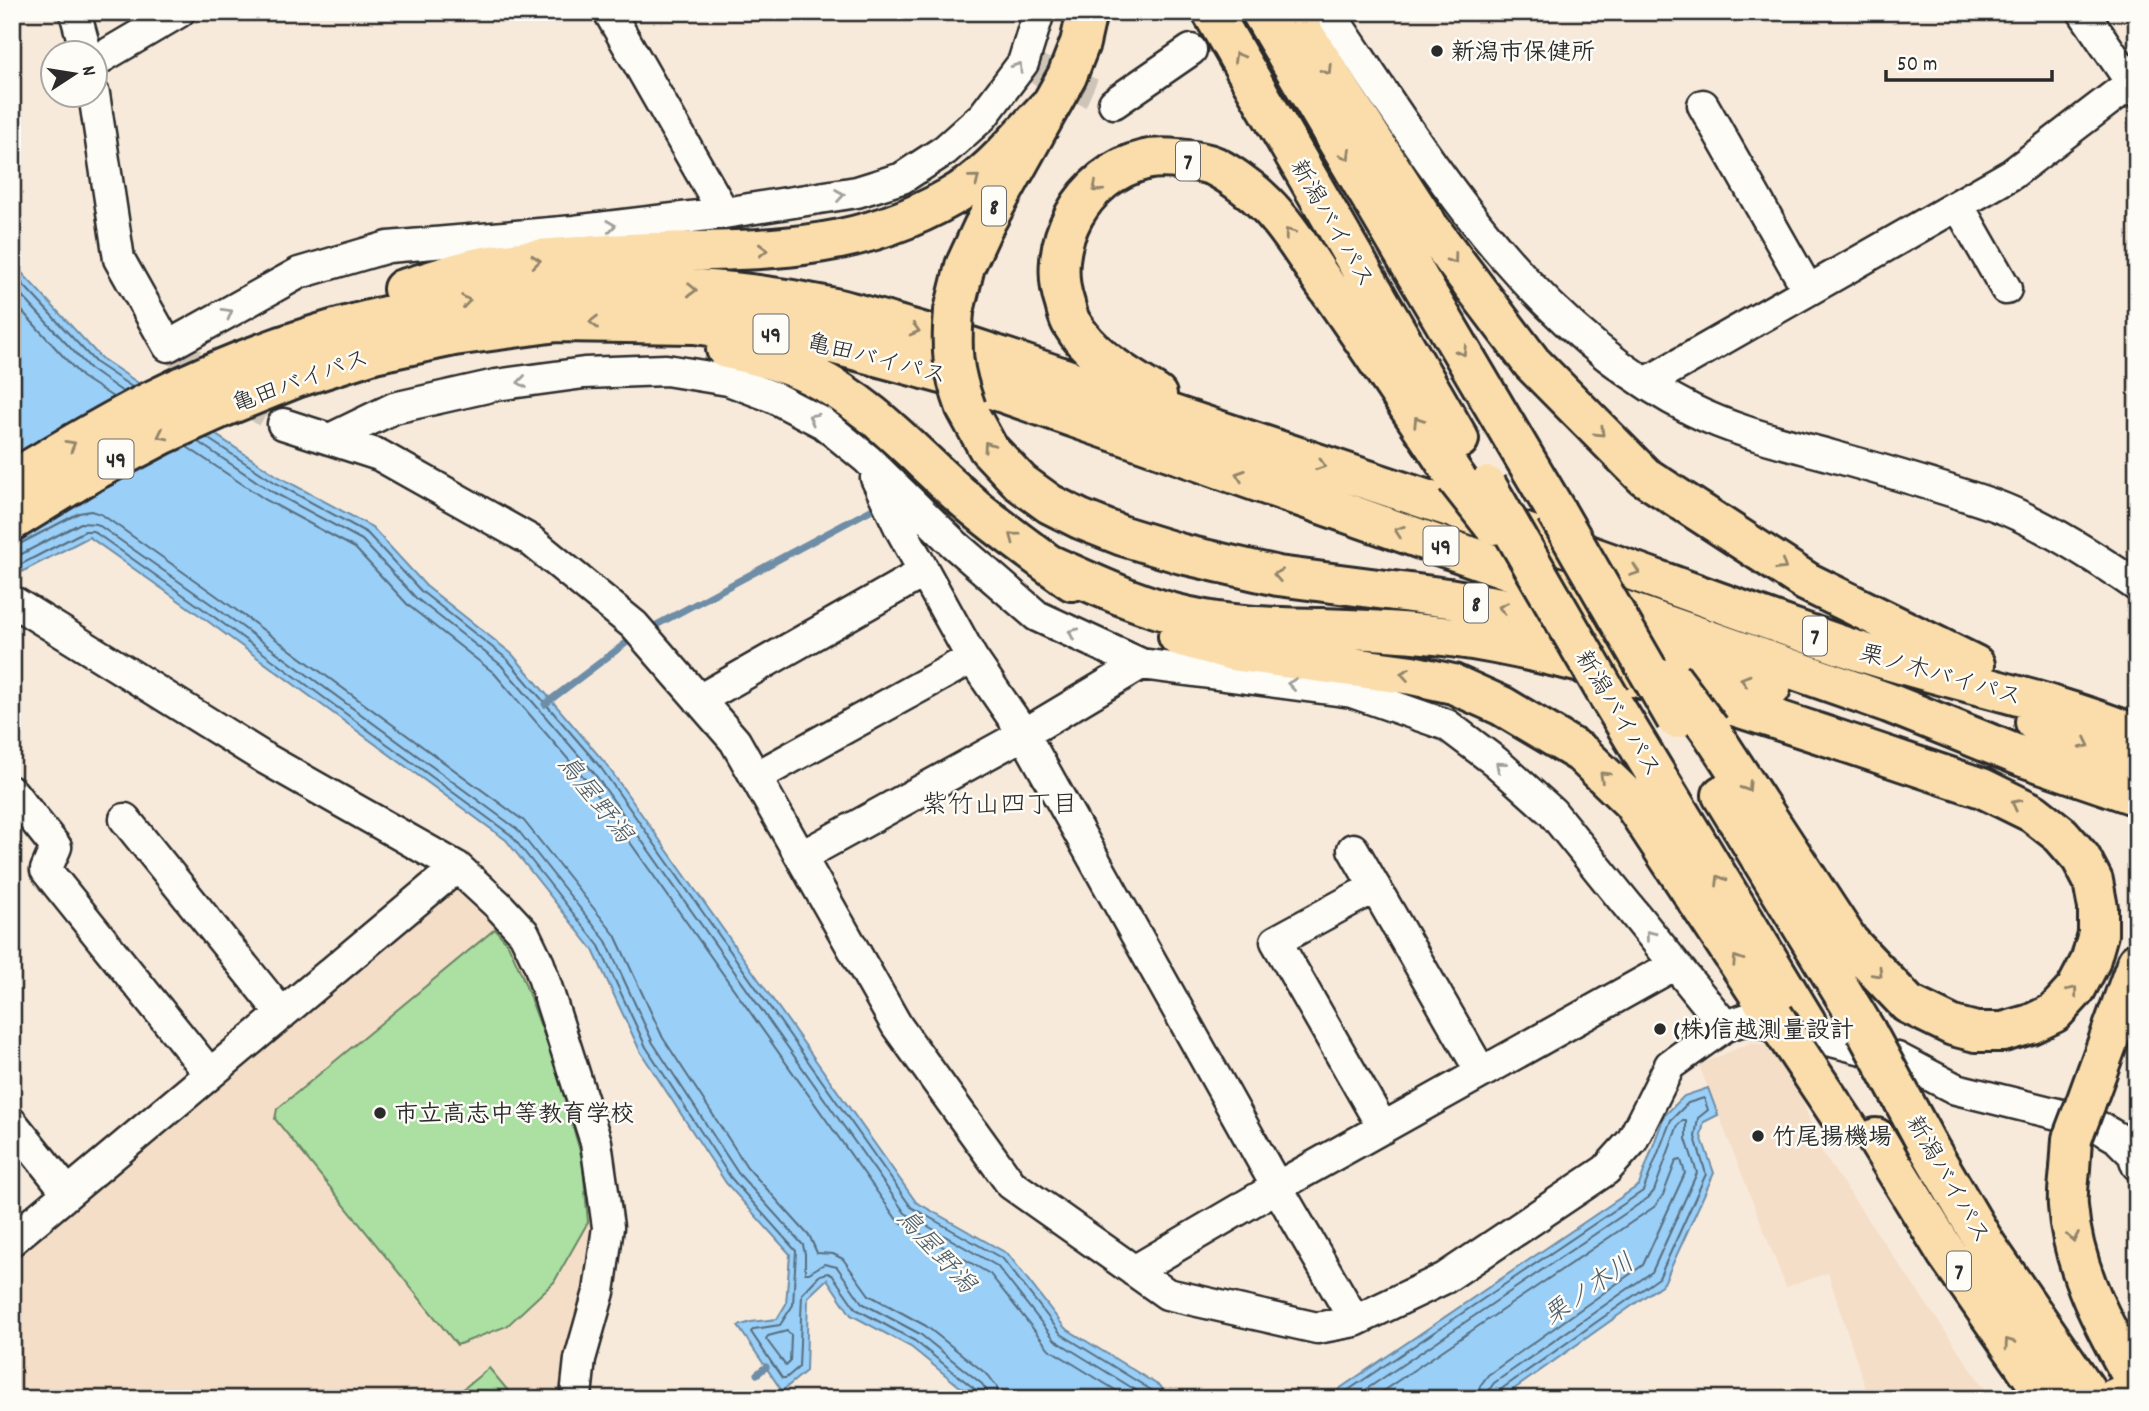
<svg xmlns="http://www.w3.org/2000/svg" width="2149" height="1411" font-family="Dekko,'Klee One',sans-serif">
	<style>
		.built { fill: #f4dec8 }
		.green { fill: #abe0a2; stroke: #6b8666; stroke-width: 2 }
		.water { fill: #9acff8; stroke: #6e8da6; stroke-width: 2 }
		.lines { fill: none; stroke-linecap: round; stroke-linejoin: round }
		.shore { stroke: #576d7d; stroke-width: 2 }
		.stream { stroke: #6e8da6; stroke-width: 7 }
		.minor-tunnel { stroke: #cfc4b8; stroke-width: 30; stroke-dasharray: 30 15; stroke-linecap: butt }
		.minor-casing { stroke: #2b2b2b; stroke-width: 35 }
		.major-casing { stroke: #2b2b2b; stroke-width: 42 }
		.highway-casing { stroke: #2b2b2b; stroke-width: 44 }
		.minor { stroke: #fdfcf7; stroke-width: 30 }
		.major { stroke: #faddab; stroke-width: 37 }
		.highway { stroke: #faddab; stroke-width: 38 }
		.highway-bridge-casing { stroke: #2b2b2b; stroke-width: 44; stroke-linecap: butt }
		.highway-bridge { stroke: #faddab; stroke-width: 38 }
		.oneway { stroke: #92846b }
		.oneway2 { stroke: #9e9e9b }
		.poi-dot { fill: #2b2b2b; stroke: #fdfcf7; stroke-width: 2.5 }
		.labels { text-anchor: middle; stroke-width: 5; stroke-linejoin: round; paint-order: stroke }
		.shield { fill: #fdfcf7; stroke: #6a6a68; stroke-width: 2 }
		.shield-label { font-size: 23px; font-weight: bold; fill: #2b2b2b }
		.poi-label { font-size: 24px; font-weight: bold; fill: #2b2b2b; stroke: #fdfcf7; text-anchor: start }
		.street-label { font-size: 24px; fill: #2b2b2b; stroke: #fdfcf7 }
		.water-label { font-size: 26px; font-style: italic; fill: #4c5c68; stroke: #fdfcf7 }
		.neighbourhood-label { font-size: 26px; fill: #2b2b2b; stroke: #fdfcf7 }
	</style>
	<rect width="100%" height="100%" fill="#f8eadb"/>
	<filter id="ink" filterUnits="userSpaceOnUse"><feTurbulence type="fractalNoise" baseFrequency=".0143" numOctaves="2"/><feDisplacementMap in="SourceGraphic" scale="14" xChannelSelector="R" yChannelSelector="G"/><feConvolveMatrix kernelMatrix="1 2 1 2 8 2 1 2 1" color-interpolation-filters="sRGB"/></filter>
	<g filter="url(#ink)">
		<path class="built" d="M 458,885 L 517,943 L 593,1172 L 592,1274 L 566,1399 L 12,1399 L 12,1257 Z
			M 1752,1042 L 1784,1050 L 1821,1151 L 1992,1399 L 1869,1399 L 1828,1273 L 1786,1287 L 1699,1065 Z"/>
		<path class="green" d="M 495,929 L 508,944 L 521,973 L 554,1062 L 582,1158 L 588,1222 L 554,1282 L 507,1326 L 457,1345 L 275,1119 L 277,1109 Z
			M 489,1368 L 515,1399 L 451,1399 Z"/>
		<path class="water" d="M 12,253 L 21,272 L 101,358 L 279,477 L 372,527 L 426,586 L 512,654 L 606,764 L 916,1202 L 1008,1254 L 1065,1328 L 1161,1387 L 1171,1399 L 975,1399 L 911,1347 L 851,1315 L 827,1279 L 808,1297 L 806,1371 L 782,1391 L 738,1326 L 751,1322 L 777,1319 L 786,1304 L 790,1254 L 726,1183 L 640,1051 L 593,950 L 506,840 L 202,617 L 89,537 L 12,577 Z
			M 1708,1088 L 1718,1115 L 1704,1122 L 1701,1136 L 1714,1173 L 1664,1283 L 1500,1399 L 1331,1399 L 1339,1389 L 1639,1185 L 1664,1116 L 1684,1096 Z"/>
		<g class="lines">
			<path class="shore" d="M 12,269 L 16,277 L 96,363 L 132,387
				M 12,285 L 90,369 L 123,392
				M 12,300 L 82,377 L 113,397
				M 207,438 L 276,483 L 367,533 L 421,591 L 507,659 L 601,768 L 911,1207 L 1003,1259 L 1061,1334 L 1156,1393 L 1162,1399
				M 198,442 L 271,491 L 362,540 L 416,598 L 501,665 L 594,773 L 905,1213 L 997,1266 L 1055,1340 L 1150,1399
				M 187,447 L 266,500 L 355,548 L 409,606 L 494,673 L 586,780 L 897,1220 L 990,1274 L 1049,1349 L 1130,1399
				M 12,548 L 79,513 L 91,511 L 101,514 L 217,596 L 524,821 L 615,935 L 663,1038 L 747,1167 L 810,1237 L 817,1253 L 833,1254 L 843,1259 L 869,1295 L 926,1326 L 989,1376 L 997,1387 L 998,1399
				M 12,559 L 81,523 L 97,524 L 211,604 L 517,829 L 606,941 L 653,1043 L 738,1173 L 803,1245 L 805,1254 L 805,1273 L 809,1273 L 824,1264 L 837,1267 L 862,1303 L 920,1334 L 982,1384 L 987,1391 L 988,1399
				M 12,569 L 85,531 L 93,531 L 206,611 L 511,835 L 599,946 L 646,1047 L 731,1178 L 796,1251 L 793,1305 L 780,1325 L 754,1329 L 751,1332 L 782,1378 L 786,1378 L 799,1367 L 802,1294 L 820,1275 L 828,1273 L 833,1276 L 856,1309 L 915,1341 L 976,1390 L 979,1399
				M 787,1331 L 791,1335 L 790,1362 L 786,1366 L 766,1339 L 768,1336 Z
				M 1340,1399 L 1344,1393 L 1643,1191 L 1671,1120 L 1688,1103 L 1704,1098 L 1708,1110 L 1698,1118 L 1695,1137 L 1706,1174 L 1659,1278 L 1500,1390 L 1497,1399
				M 1352,1399 L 1648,1198 L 1654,1191 L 1678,1125 L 1682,1121 L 1686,1121 L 1686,1139 L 1697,1173 L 1652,1272 L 1494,1383 L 1489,1390 L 1488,1399
				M 1371,1399 L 1654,1207 L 1663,1195 L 1676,1161 L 1681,1160 L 1685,1173 L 1643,1265 L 1488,1375 L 1480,1386 L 1477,1399"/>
			<path class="stream" d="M 647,630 L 880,505
				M 545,704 L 634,637
				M 757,1374 L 766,1367"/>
			<path class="minor-tunnel" d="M 1023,63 L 1114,103
				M 168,346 L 283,424"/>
			<defs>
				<path id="minor" d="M 75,12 L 86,52
					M 609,12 L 724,213
					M 1329,12 C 1429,160 1527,327 1692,410 C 1736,432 1785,443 1832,456 C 1886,471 1941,487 1994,505 C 2041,522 2095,557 2137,586
					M 2083,12 L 2137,91
					M 94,62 L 179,12
					M 94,94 L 119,259 L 168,346 L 299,273 L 388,247 L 574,231 L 724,213 L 857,192 L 902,178 L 945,150 L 983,116 L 1023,63 L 1039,12
					M 1114,103 L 1191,50
					M 1703,105 L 1808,290
					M 1958,205 L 2006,289
					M 1646,383 L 2012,174 L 2131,83
					M 283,424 L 379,455 L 530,540 L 634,625 L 735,741 L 897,1026 L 1011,1184 L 1167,1294 L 1317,1328 L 1355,1321 L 1445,1278 L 1606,1170 L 1632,1141 L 1670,1065 L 1725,1026 L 1747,1019 L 1897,1058 L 1956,1089 L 2090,1122 L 2116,1137 L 2133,1154 L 2137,1165
					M 330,439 L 394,408 L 496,385 L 584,373 L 666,370 L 728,380 L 773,397 L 823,423 L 867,459 L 954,544 L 1037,616 L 1141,664 L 1352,692 L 1447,725 L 1496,762 L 1552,812 L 1725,1026
					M 876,478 L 900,528 L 972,658 L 1024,734 L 1277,1187 L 1674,965
					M 12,601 L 266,759 L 457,867 L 498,905 L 524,933 L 539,964 L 596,1142 L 608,1227 L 599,1292 L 580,1359 L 576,1396 L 578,1399
					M 699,700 L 924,572
					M 756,777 L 972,658
					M 12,792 L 56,847 L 46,870 L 210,1074
					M 125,819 L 282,1014
					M 1353,849 L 1481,1072
					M 802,856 L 1024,734 L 1141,664
					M 1375,887 L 1276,941 L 1383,1128
					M 12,1123 L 68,1193
					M 12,1240 L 457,867
					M 1134,1271 L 1277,1187 L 1355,1321"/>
				<path id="major" d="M 2112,1399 L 2137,1388"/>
				<path id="highway" d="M 1212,12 L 1459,439
					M 1261,12 L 1556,511
					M 1290,12 L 1429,227 L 1532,363 L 1644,476 L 1807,582 L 1975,665
					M 403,289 C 430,282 458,271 485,266 C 521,260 559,257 595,255 C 724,245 833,265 951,197 C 989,176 1018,138 1048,107
					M 954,311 L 965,266 L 983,227 L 1067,76 L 1080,43 L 1087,12
					M 726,349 C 755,355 785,362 812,376 C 875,406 921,463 974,507 C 1005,533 1039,557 1072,581
					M 1157,395 C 1126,375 1091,357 1072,324 C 1068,318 1067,311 1065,304 C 1045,245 1082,175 1145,160 C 1162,156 1198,160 1214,166 C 1224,171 1236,179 1245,186 C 1279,210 1302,251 1325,284 C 1370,348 1413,413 1456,478
					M 966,408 L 988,448 L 1021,483 L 1050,504 L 1080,519 L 1123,536 L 1182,554 L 1278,576 L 1448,598 L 1506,608 L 1771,688
					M 12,480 C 57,453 102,426 149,402 C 355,299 598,260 825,306 C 847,310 869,317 890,323 C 970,345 1047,372 1125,399 C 1228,434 1331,468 1434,502 C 1576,548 1716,603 1858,651 C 1950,681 2046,698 2137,735
					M 12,521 L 90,473 L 162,435 L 224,407 L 296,378 L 374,353 L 454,336 L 557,322 L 694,324 L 821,341 L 975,383 L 1889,703 L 2023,757 L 2137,796
					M 1051,565 C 1096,585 1141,607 1190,617 C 1232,627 1278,627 1321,628 C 1380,630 1438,633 1495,644 C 1661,676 1822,735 1982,788 L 2033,813 L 2061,835 L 2081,858 L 2093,881 L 2098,908 L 2098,934 L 2090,962 L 2076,989 L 2054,1013 L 2031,1024 L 2003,1032 L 1976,1032 L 1953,1026 L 1908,1004 L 1849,942 L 1710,730
					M 1178,636 L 1232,651 L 1412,675 L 1453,684 L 1502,706 L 1581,753 L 1632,802 L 1774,1017
					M 1610,699 L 1806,1022
					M 2035,722 C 2075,739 2109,751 2137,786
					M 1722,795 L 1866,1031
					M 2085,1105 L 2137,962
					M 1876,1138 L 1947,1254 L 2048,1399
					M 1929,1148 L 1986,1245 L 2092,1399
					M 2070,1169 C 2069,1181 2067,1194 2068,1206 C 2073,1272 2106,1330 2137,1385"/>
			</defs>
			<use href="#minor" class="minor-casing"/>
			<use href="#major" class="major-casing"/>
			<use href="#highway" class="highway-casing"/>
			<use href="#minor" class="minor"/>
			<use href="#major" class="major"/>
			<use href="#highway" class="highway"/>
			<defs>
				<path id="highway-bridge" d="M 954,311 C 951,350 952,370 966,408
					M 1456,478 L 1493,525
					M 1487,486 L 1610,699
					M 1556,511 L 1676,719
					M 1671,678 L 1710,730
					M 1774,1017 L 1850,1131
					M 1866,1031 L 1929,1148
					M 2070,1169 L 2072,1139 L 2085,1105"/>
			</defs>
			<use href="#highway-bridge" class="highway-bridge-casing"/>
			<use href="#highway-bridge" class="highway-bridge"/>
		</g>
		<defs><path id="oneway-chevron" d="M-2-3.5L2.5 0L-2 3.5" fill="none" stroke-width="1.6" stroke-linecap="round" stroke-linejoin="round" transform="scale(1.75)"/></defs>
		<g class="oneway">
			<use href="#oneway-chevron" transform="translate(1238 57) rotate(-120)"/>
			<use href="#oneway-chevron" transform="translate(1327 70) rotate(57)"/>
			<use href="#oneway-chevron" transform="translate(1346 155) rotate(59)"/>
			<use href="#oneway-chevron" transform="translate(975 179) rotate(-39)"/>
			<use href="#oneway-chevron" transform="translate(1097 188) rotate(138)"/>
			<use href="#oneway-chevron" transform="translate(1289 233) rotate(-127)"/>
			<use href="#oneway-chevron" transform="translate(763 250) rotate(-2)"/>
			<use href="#oneway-chevron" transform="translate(1453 259) rotate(53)"/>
			<use href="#oneway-chevron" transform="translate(536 261) rotate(-6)"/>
			<use href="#oneway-chevron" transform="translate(692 290) rotate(2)"/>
			<use href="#oneway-chevron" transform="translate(466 301) rotate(-8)"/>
			<use href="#oneway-chevron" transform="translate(594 322) rotate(-180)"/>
			<use href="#oneway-chevron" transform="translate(915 330) rotate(15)"/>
			<use href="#oneway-chevron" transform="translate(1462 351) rotate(59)"/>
			<use href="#oneway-chevron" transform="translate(1418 421) rotate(-123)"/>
			<use href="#oneway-chevron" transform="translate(1600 432) rotate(45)"/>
			<use href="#oneway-chevron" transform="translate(162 435) rotate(154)"/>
			<use href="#oneway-chevron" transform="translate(71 445) rotate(-30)"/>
			<use href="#oneway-chevron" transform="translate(988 446) rotate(-125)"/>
			<use href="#oneway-chevron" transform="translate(1321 465) rotate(18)"/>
			<use href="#oneway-chevron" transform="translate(1240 475) rotate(-161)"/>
			<use href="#oneway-chevron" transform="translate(1399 531) rotate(-161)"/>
			<use href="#oneway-chevron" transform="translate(1014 537) rotate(-143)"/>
			<use href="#oneway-chevron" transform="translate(1782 566) rotate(33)"/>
			<use href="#oneway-chevron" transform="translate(1635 571) rotate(20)"/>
			<use href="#oneway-chevron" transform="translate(1278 575) rotate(-169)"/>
			<use href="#oneway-chevron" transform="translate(1503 608) rotate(-168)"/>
			<use href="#oneway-chevron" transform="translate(1405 674) rotate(-171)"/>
			<use href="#oneway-chevron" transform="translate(1745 680) rotate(-163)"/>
			<use href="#oneway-chevron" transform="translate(2085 744) rotate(26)"/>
			<use href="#oneway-chevron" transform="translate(1604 776) rotate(-137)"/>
			<use href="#oneway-chevron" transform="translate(1747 787) rotate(57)"/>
			<use href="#oneway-chevron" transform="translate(2016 804) rotate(-153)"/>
			<use href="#oneway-chevron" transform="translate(1720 880) rotate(-121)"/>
			<use href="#oneway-chevron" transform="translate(1737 960) rotate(-123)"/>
			<use href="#oneway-chevron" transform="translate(1878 973) rotate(46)"/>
			<use href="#oneway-chevron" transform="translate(2073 991) rotate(-52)"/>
			<use href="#oneway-chevron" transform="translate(2073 1237) rotate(80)"/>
			<use href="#oneway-chevron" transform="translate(2009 1343) rotate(-125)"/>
		</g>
		<g class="oneway2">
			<use href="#oneway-chevron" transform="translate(1018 67) rotate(-57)"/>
			<use href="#oneway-chevron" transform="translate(840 195) rotate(-9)"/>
			<use href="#oneway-chevron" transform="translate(611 226) rotate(-7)"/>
			<use href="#oneway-chevron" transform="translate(228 313) rotate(-29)"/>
			<use href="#oneway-chevron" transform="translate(522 382) rotate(172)"/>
			<use href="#oneway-chevron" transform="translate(813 418) rotate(-152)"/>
			<use href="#oneway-chevron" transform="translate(1073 633) rotate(-155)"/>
			<use href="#oneway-chevron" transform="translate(1292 684) rotate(-172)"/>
			<use href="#oneway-chevron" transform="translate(1500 766) rotate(-139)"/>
			<use href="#oneway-chevron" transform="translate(1650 935) rotate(-129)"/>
		</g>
	</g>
	<g class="poi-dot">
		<circle cx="1437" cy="51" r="7"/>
		<circle cx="1660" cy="1029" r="7"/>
		<circle cx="380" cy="1113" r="7"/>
		<circle cx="1758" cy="1136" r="7"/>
	</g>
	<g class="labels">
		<g class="shield">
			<rect x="1176" y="141.5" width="24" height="39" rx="5"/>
			<rect x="982" y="186.5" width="24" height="39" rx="5"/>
			<rect x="753.5" y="314.5" width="35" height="39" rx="5"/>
			<rect x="98.5" y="439.5" width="35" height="39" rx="5"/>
			<rect x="1423.5" y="526.5" width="35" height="39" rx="5"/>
			<rect x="1464" y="583.5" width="24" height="39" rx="5"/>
			<rect x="1803" y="616.5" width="24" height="39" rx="5"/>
			<rect x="1947" y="1251.5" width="24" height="39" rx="5"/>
		</g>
		<g class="shield-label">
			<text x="1188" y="169">7</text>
			<text x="994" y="214">8</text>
			<text x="771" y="342">49</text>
			<text x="116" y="467">49</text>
			<text x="1441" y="554">49</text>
			<text x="1476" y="611">8</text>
			<text x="1815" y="644">7</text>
			<text x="1959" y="1279">7</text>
		</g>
		<g class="poi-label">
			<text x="1451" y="59">新潟市保健所</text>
			<text x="1674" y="1037">(株)信越測量設計</text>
			<text x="394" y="1121">市立高志中等教育学校</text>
			<text x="1772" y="1144">竹尾揚機場</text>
		</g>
		<g class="street-label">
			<text transform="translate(1333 223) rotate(60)" y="8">新潟バイパス</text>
			<text transform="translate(877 358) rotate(14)" y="8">亀田バイパス</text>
			<text transform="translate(300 380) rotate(-20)" y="8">亀田バイパス</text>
			<text transform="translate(1941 674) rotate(16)" y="8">栗ノ木バイパス</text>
			<text transform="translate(1619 713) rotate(59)" y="8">新潟バイパス</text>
			<text transform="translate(1949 1179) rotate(60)" y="8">新潟バイパス</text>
		</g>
		<g class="water-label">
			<text transform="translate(596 798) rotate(52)" y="9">鳥屋野潟</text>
			<text transform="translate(937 1250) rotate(48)" y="9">鳥屋野潟</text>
			<text transform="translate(1588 1288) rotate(-35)" y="9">栗ノ木川</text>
		</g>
		<g class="neighbourhood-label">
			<text x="1000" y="812">紫竹山四丁目</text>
		</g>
	</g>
	<rect width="2149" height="1411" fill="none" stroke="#fdfcf7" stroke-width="42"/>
	<rect x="21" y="21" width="2107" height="1369" fill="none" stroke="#2b2b2b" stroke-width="2.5" filter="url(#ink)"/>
	<g transform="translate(74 74) rotate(78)"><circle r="33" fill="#fdfcf7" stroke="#a9a8a5" stroke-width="2"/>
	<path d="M0-5L12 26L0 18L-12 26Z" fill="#2b2b2b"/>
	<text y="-10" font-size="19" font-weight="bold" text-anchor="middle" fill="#2b2b2b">N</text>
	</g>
	<path d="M1886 70v10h166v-10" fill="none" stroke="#2b2b2b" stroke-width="3.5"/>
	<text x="1897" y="70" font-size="21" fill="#2b2b2b" stroke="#fdfcf7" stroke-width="5" paint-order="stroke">50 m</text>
</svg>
